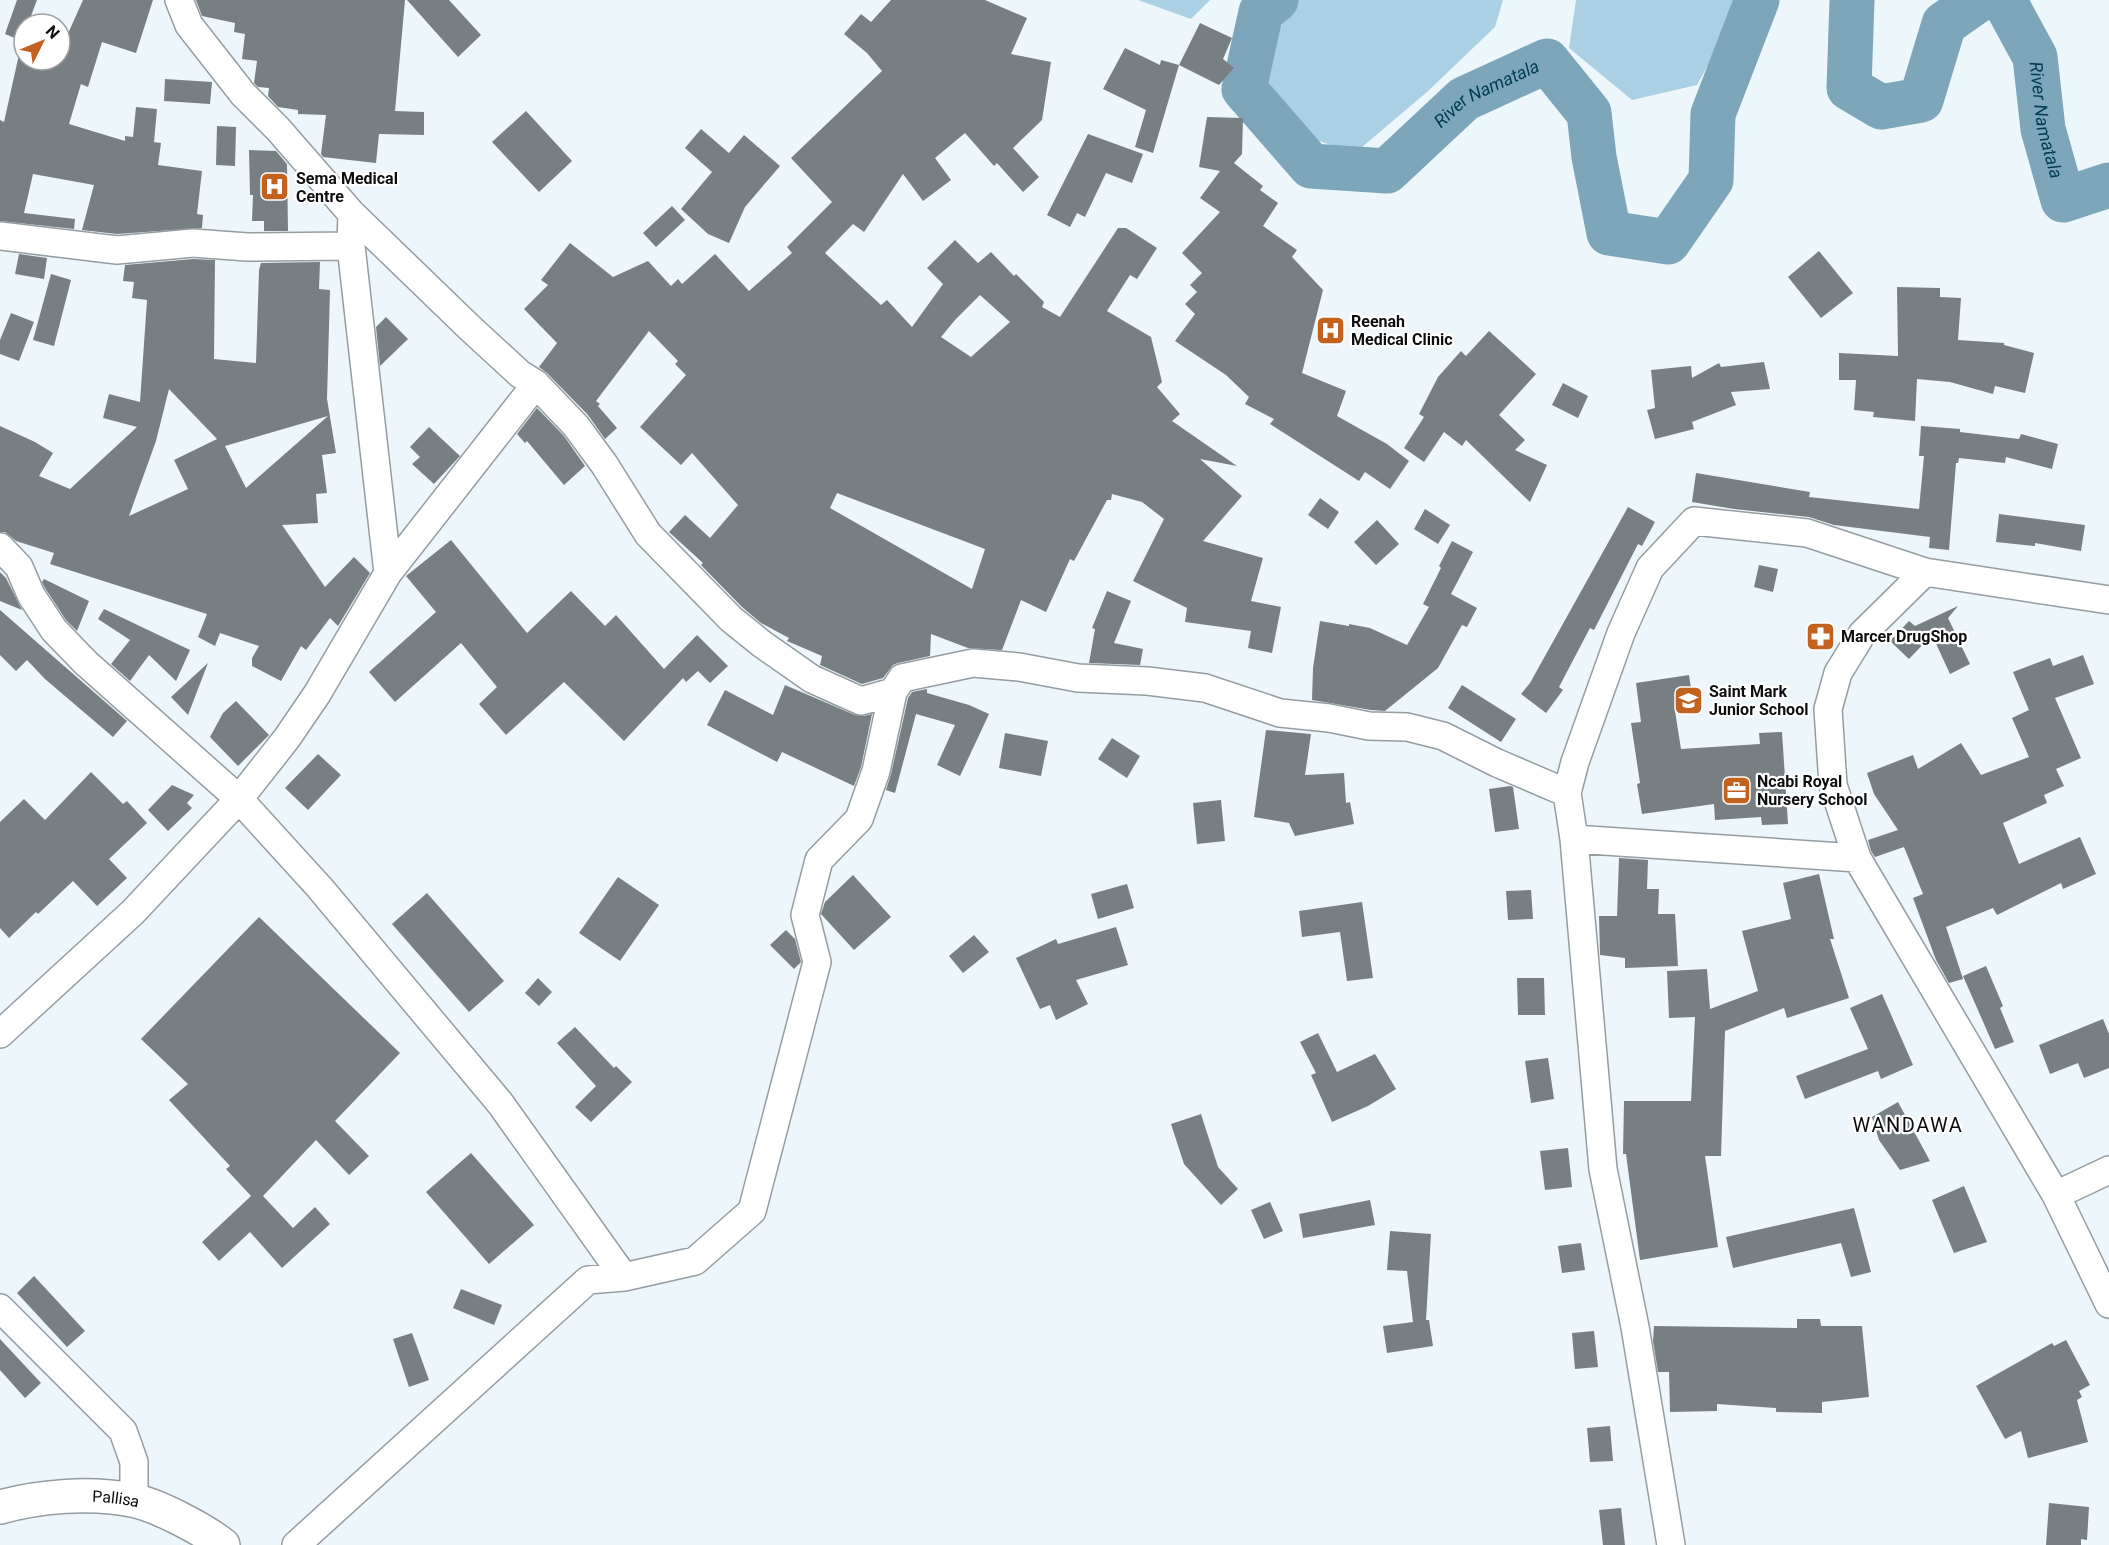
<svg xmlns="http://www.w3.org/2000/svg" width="2109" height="1545" font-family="Roboto,sans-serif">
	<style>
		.green { fill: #abd0e3 }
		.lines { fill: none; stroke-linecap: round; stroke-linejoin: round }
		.river { stroke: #7da6ba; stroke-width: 45 }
		.building { fill: #777f83; fill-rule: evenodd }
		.minor-casing { stroke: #949da1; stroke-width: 30 }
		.major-casing { stroke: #949da1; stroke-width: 36 }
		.minor { stroke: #fff; stroke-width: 27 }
		.major { stroke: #fff; stroke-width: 33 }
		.labels { text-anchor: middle; stroke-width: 4.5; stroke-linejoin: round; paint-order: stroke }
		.poi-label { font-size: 16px; font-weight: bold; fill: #0b0d0f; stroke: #fff; text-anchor: start }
		.street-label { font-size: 16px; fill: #0b0d0f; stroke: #fff }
		.water-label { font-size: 18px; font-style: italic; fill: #013c52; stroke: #fff }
		.quarter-label { font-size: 20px; letter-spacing: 1.5px; fill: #0b0d0f; stroke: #fff }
	</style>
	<rect width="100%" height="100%" fill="#edf6fa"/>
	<path class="green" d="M 1138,0 L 1210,0 L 1191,19 Z
		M 1296,0 L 1503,0 L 1495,27 L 1427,92 L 1355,153 L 1301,135 L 1268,94 L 1265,60 L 1290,7 Z
		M 1576,0 L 1743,0 L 1697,85 L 1632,100 L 1569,48 Z"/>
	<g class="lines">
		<g class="river">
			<path id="s1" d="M 1276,0 L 1261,12 L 1244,89 L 1311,166 L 1387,171 L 1464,99 L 1547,61 L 1589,113 L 1594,157 L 1609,233 L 1668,242 L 1711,180 L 1713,114 L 1757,0"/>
			<path d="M 1852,0 L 1849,88 L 1881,107 L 1921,100 L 1944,24 L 1978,0"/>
			<path id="s2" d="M 2004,0 L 2035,57 L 2043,129 L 2063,200 L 2109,185"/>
		</g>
	</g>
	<path class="building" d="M 17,0 L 37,0 L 28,24 L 24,24 L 24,60 L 60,60 L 60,36 L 66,38 L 83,0 L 153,0 L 136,53 L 102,42 L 88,87 L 81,84 L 69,124 L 125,141 L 125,136 L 133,137 L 136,107 L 157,109 L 154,142 L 161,143 L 158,165 L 202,171 L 197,214 L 203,215 L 202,228 L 117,234 L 82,230 L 94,185 L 33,174 L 24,213 L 75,219 L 74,229 L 0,221 L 0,120 L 4,122 L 22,41 L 5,34 Z
		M 196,0 L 405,0 L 395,111 L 424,112 L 424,135 L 379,134 L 376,163 L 323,157 L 321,154 L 326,115 L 298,114 L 298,110 L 278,107 L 268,96 L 269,88 L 258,87 L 254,83 L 257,61 L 242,59 L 245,34 L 234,32 L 235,23 L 202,16 Z
		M 407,0 L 449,0 L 481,35 L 458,57 Z
		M 891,0 L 985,0 L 1027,18 L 1011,54 L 1051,62 L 1042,120 L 1013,148 L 1039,177 L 1023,192 L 997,163 L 994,166 L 965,133 L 935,158 L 951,180 L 923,201 L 903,174 L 864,232 L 853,224 L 825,253 L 881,305 L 887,300 L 912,327 L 943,284 L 927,268 L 955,240 L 978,263 L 991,252 L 1014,276 L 1016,274 L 1044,302 L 1042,307 L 1060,317 L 1118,228 L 1126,228 L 1157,248 L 1137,279 L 1130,275 L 1107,311 L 1151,337 L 1162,382 L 1157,387 L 1180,414 L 1172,421 L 1237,466 L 1200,459 L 1242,496 L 1203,541 L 1263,558 L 1251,601 L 1281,607 L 1272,653 L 1248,648 L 1251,631 L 1185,622 L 1187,608 L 1133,581 L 1164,519 L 1142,502 L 1112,494 L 1111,500 L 1107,500 L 1074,561 L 1070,559 L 1046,612 L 1021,600 L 1002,650 L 968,648 L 931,634 L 930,656 L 898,663 L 893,665 L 883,678 L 862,684 L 820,665 L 822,656 L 787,641 L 789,638 L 761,623 L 742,607 L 701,565 L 703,563 L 669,532 L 685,515 L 710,538 L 738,505 L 692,453 L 681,465 L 640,427 L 686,375 L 675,364 L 678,361 L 649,331 L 596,401 L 600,404 L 598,406 L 617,428 L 605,439 L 588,415 L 547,373 L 539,367 L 557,343 L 524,309 L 548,285 L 541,280 L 570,243 L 613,277 L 648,261 L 671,286 L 678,279 L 682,284 L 715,254 L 749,291 L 792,253 L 787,247 L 832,202 L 791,158 L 882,71 L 867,53 L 844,34 L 861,14 L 871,22 ZM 980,295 L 1010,322 L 971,357 L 941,337 L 955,320 ZM 837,493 L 985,549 L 972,589 L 830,508 Z
		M 1200,23 L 1232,38 L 1223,59 L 1234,68 L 1219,85 L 1179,65 Z
		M 1125,48 L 1160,65 L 1161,60 L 1179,65 L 1153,153 L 1135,147 L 1146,110 L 1103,89 Z
		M 165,79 L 212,82 L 210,104 L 164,101 Z
		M 526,111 L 572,161 L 539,192 L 492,142 Z
		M 1207,117 L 1243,118 L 1242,154 L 1234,163 L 1263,186 L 1260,190 L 1278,203 L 1263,226 L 1297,250 L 1292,257 L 1323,290 L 1302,373 L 1346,391 L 1337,416 L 1387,444 L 1409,461 L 1390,489 L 1365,472 L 1359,481 L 1270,424 L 1274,419 L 1245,404 L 1249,397 L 1226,375 L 1175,341 L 1195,314 L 1185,304 L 1197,292 L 1190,285 L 1202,273 L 1182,253 L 1220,212 L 1200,198 L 1220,171 L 1199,167 Z
		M 217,126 L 236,127 L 235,166 L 216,165 Z
		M 701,129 L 729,153 L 744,135 L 780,166 L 745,207 L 729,243 L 708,234 L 681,209 L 712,172 L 685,148 Z
		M 1088,134 L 1143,154 L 1132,183 L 1106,173 L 1085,217 L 1077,213 L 1070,227 L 1047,215 Z
		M 249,150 L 276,151 L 287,164 L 288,231 L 264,231 L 264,221 L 252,221 L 253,195 L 250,195 Z
		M 672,206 L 685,220 L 656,247 L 643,233 Z
		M 1819,251 L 1853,293 L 1821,318 L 1788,277 Z
		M 19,254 L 47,258 L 44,279 L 15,274 Z
		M 193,259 L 215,260 L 214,359 L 256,363 L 259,270 L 261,263 L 320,262 L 319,289 L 330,290 L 327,399 L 336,453 L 322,455 L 327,493 L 316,494 L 318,523 L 282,525 L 325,587 L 354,557 L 370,573 L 338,626 L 330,618 L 306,650 L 301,646 L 281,681 L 252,666 L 252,658 L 259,646 L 220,633 L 215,646 L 198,637 L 207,614 L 50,564 L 54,553 L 16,541 L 5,532 L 0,532 L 0,426 L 35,442 L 53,453 L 39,476 L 70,489 L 137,427 L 103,418 L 109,394 L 140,402 L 147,300 L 132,298 L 134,282 L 123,281 L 125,265 ZM 169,389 L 217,439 L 174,460 L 188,489 L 129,516 L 156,441 ZM 328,416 L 246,488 L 225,446 Z
		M 51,274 L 71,280 L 54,346 L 33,340 Z
		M 1897,287 L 1940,288 L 1940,297 L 1961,298 L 1958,340 L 2004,343 L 2004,345 L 2034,353 L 2025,393 L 1995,386 L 1993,394 L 1950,382 L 1917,379 L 1915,421 L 1873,417 L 1874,412 L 1854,410 L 1856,380 L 1839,380 L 1839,353 L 1898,356 Z
		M 11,313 L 34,322 L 19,361 L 0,354 L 0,340 Z
		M 386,317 L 408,339 L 380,366 L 376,327 Z
		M 1489,331 L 1536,374 L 1499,415 L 1525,440 L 1515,450 L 1547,465 L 1530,502 L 1466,440 L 1462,446 L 1444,432 L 1424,462 L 1404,448 L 1424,417 L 1419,414 L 1438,377 L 1461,351 L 1466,356 Z
		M 1764,362 L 1770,389 L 1731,392 L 1736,405 L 1692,422 L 1694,429 L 1655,439 L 1647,410 L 1655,408 L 1651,370 L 1691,366 L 1692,378 L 1719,363 L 1721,367 Z
		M 1563,383 L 1588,396 L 1578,418 L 1552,405 Z
		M 537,408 L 564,436 L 585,466 L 564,485 L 527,441 L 525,443 L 517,434 Z
		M 1921,426 L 1960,429 L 1960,432 L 2019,439 L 2021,434 L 2058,444 L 2052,469 L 2006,457 L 2005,463 L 1959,458 L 1958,463 L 1956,463 L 1949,550 L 1929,548 L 1930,537 L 1834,525 L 1809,517 L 1734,509 L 1692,502 L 1696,473 L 1810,492 L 1809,497 L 1919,509 L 1924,456 L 1919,456 Z
		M 429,427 L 460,456 L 434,484 L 412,464 L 420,457 L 410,447 Z
		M 1320,498 L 1339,512 L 1328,529 L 1308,515 Z
		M 1628,507 L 1655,522 L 1642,546 L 1638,544 L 1594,630 L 1590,628 L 1559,687 L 1563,690 L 1546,713 L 1521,694 L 1530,683 Z
		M 1425,509 L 1450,525 L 1438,544 L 1414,529 Z
		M 1999,514 L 2085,525 L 2081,551 L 2035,543 L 2035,546 L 1996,542 Z
		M 1377,520 L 1399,544 L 1376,565 L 1354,542 Z
		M 451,540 L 527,633 L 571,591 L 605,626 L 616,615 L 664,669 L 697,635 L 728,666 L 710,683 L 698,671 L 686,682 L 683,678 L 624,741 L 564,682 L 506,735 L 479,704 L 497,687 L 461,643 L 395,702 L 369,672 L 436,612 L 406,576 Z
		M 1452,541 L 1473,552 L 1451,594 L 1477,608 L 1467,627 L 1462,625 L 1438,668 L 1385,711 L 1371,710 L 1312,700 L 1313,668 L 1320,621 L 1349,626 L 1349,624 L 1370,628 L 1407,645 L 1429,607 L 1423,604 L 1441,568 L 1439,566 Z
		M 1759,565 L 1778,569 L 1773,592 L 1754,587 Z
		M 0,572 L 6,578 L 22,610 L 0,601 Z
		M 44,579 L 89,601 L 77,631 L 66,620 L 45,588 L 42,582 Z
		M 1107,591 L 1131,601 L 1114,643 L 1143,649 L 1140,665 L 1089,663 L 1095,629 L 1092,628 Z
		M 1958,606 L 1948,618 L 1970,664 L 1950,674 L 1932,635 L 1909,659 L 1890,641 L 1909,621 L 1915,626 Z
		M 104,609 L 190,650 L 176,681 L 149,655 L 130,681 L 111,664 L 130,640 L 98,619 Z
		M 0,610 L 127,721 L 113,737 L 45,679 L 27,660 L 16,671 L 0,655 Z
		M 2083,655 L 2094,684 L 2055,698 L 2081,758 L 2056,769 L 2064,786 L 2044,795 L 2047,803 L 2003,823 L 2019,864 L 2080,837 L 2096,874 L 2063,889 L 2061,883 L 1997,915 L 1993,908 L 1946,927 L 1963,979 L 1949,983 L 1936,960 L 1913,898 L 1923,894 L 1904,847 L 1875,857 L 1871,851 L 1868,840 L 1898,830 L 1874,794 L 1867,773 L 1913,755 L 1918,769 L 1961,743 L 1981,775 L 2029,757 L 2012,718 L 2029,710 L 2013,672 L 2050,658 L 2053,666 Z
		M 208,663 L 188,715 L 171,697 Z
		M 1689,675 L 1694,709 L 1675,711 L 1681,749 L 1760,744 L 1759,733 L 1782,732 L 1788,824 L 1762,825 L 1761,817 L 1715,820 L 1714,804 L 1642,814 L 1637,784 L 1640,783 L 1631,723 L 1641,722 L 1636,683 Z
		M 785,685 L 855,715 L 864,716 L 872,714 L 861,767 L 854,786 L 782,752 L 777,762 L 707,725 L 725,690 L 773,715 Z
		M 1462,685 L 1516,719 L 1501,742 L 1448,708 Z
		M 927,689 L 927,693 L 969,705 L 989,714 L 960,776 L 937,765 L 955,725 L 916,714 L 895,793 L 886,790 L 891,774 L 908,698 L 912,692 Z
		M 236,701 L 269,735 L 238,766 L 210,737 L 223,713 Z
		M 1266,730 L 1311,734 L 1305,775 L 1344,773 L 1346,803 L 1350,802 L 1354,824 L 1295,836 L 1289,823 L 1254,817 Z
		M 1005,733 L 1048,741 L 1041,776 L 999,768 Z
		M 1112,738 L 1140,756 L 1127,778 L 1098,759 Z
		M 318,754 L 341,775 L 308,810 L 285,788 Z
		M 91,772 L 123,804 L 127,801 L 147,823 L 109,859 L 127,878 L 97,906 L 73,881 L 38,914 L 36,912 L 9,938 L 0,928 L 0,822 L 24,799 L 45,820 Z
		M 172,785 L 194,795 L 187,803 L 192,808 L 168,831 L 148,810 Z
		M 1510,786 L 1513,787 L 1519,829 L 1495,832 L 1489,789 Z
		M 1221,800 L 1225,841 L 1197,844 L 1193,803 Z
		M 1619,858 L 1648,860 L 1647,889 L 1659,889 L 1658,914 L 1675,914 L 1678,966 L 1625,968 L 1625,958 L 1600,955 L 1599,916 L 1617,916 Z
		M 1819,874 L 1834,939 L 1830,939 L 1849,998 L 1787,1018 L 1784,1008 L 1725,1031 L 1721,1156 L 1705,1156 L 1718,1247 L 1640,1260 L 1626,1154 L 1623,1154 L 1624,1101 L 1691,1101 L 1695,1017 L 1669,1018 L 1667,971 L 1707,969 L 1710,1009 L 1758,991 L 1742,931 L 1791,919 L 1783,883 Z
		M 853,875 L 891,917 L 854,950 L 821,914 L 825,902 Z
		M 618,877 L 659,905 L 620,961 L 579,933 Z
		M 1127,884 L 1134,908 L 1098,919 L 1091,894 Z
		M 1531,890 L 1533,919 L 1508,920 L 1506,891 Z
		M 427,893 L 504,981 L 469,1012 L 392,924 Z
		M 1362,902 L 1373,978 L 1347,981 L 1340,932 L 1302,937 L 1299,911 Z
		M 259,917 L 400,1053 L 335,1121 L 369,1156 L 349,1175 L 316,1140 L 263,1196 L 293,1228 L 315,1207 L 330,1224 L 282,1268 L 250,1232 L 219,1261 L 202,1242 L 251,1196 L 226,1169 L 230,1166 L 169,1100 L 188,1084 L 141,1039 Z
		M 1116,927 L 1128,965 L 1076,980 L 1088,1004 L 1056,1020 L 1050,1005 L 1040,1009 L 1016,958 L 1056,939 L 1058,944 Z
		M 786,930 L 795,939 L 801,962 L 794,969 L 770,945 Z
		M 974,935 L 989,952 L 963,973 L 949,956 Z
		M 1986,966 L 2003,1006 L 2000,1008 L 2014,1042 L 1995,1049 L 1963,976 Z
		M 538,978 L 552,992 L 539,1006 L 525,993 Z
		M 1517,978 L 1544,978 L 1545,1015 L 1518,1015 Z
		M 1882,994 L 1913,1065 L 1881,1079 L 1878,1071 L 1805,1099 L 1796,1076 L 1868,1049 L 1850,1008 Z
		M 2103,1019 L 2109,1034 L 2109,1068 L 2084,1078 L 2078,1063 L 2050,1074 L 2039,1045 Z
		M 575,1027 L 614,1068 L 616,1066 L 632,1082 L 591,1122 L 575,1107 L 596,1086 L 557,1043 Z
		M 1318,1033 L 1337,1072 L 1375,1054 L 1396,1089 L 1368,1106 L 1332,1122 L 1311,1075 L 1316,1073 L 1300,1042 Z
		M 1548,1058 L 1554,1099 L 1531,1103 L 1525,1061 Z
		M 1898,1102 L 1930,1161 L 1900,1170 L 1879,1140 L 1872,1117 Z
		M 1201,1114 L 1218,1167 L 1238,1189 L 1221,1205 L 1184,1164 L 1171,1124 Z
		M 1568,1148 L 1572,1187 L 1545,1190 L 1540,1151 Z
		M 471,1153 L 534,1225 L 489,1264 L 426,1192 Z
		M 1964,1186 L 1987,1242 L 1954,1253 L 1932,1200 Z
		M 1370,1200 L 1375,1225 L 1303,1238 L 1299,1214 Z
		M 1270,1202 L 1283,1231 L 1264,1239 L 1251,1210 Z
		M 1854,1208 L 1871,1272 L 1851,1277 L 1841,1243 L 1733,1268 L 1726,1237 Z
		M 1390,1231 L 1431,1234 L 1426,1320 L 1429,1320 L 1433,1346 L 1387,1353 L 1383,1326 L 1413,1322 L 1407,1271 L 1387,1270 Z
		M 1581,1243 L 1585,1270 L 1562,1273 L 1558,1246 Z
		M 34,1276 L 85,1331 L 67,1347 L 17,1293 Z
		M 461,1289 L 502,1305 L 494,1325 L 453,1308 Z
		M 1797,1319 L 1820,1319 L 1821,1326 L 1862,1326 L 1869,1397 L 1822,1402 L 1822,1413 L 1776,1412 L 1776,1408 L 1717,1404 L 1717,1411 L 1670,1412 L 1669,1372 L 1658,1372 L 1653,1341 L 1654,1326 L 1797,1328 Z
		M 1594,1331 L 1598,1367 L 1575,1369 L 1572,1333 Z
		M 412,1333 L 429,1380 L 409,1387 L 393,1339 Z
		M 0,1339 L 41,1383 L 25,1398 L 0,1370 Z
		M 2066,1340 L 2090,1385 L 2079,1391 L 2082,1397 L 2077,1400 L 2088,1442 L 2028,1458 L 2021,1431 L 2005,1439 L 1976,1386 L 2052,1343 L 2054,1346 Z
		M 1610,1426 L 1613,1461 L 1590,1462 L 1587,1428 Z
		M 2049,1503 L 2089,1507 L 2087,1540 L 2081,1539 L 2081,1545 L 2046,1545 Z
		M 1621,1508 L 1625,1545 L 1603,1545 L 1599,1510 Z"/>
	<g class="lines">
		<defs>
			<path id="minor" d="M 179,0 L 189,25 L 243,94 L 278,129 L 352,214 L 470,328 L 520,374 L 536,384 L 576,426 L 604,464 L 648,534 L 731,619 L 762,644 L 812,679 L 861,701 L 893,692 L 902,678 L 973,663 L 1019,667 L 1078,678 L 1147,681 L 1205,688 L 1280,713 L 1329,718 L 1369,726 L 1407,727 L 1443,736 L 1497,763 L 1567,793
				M 352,214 L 351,246 L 388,573
				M 0,236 L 117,250 L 193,243 L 247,247 L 351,246
				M 0,547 L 19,567 L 31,595 L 54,630 L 86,663 L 239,799 L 320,888 L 500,1103 L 624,1277
				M 2109,600 L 1925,572 L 1862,634 L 1838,673 L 1828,709 L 1833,785 L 1857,858 L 2056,1195 L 2109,1304
				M 1574,839 L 1857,858
				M 0,1034 L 133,912 L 239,799 L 287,738 L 317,694 L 388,573 L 536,384
				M 2056,1195 L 2109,1170
				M 0,1308 L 123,1431 L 134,1462 L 134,1500
				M 296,1545 L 588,1280 L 624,1277 L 695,1261 L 752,1211 L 817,962 L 805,915 L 819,860 L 859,819 L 876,771 L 893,692
				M 1671,1545 L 1635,1327 L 1603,1169 L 1574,839 L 1567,793 L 1575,762 L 1621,633 L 1650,568 L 1694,521 L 1807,533 L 1925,572"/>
			<g id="major">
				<path id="s3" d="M 0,1507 C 41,1496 90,1492 132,1500 C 157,1505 203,1529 223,1545"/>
			</g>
		</defs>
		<use href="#minor" class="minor-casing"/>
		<use href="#major" class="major-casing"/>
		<use href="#minor" class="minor"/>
		<use href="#major" class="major"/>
	</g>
	<defs>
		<symbol id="hospital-square" viewBox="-11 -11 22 22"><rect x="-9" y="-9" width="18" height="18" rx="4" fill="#c2621e" stroke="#fff"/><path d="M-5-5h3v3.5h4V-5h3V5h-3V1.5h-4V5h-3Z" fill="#fff"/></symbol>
		<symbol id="pharmacy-square" viewBox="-11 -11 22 22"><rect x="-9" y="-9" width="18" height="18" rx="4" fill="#c2621e" stroke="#fff"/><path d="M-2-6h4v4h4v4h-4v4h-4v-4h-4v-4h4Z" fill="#fff"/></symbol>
		<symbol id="school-square" viewBox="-11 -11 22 22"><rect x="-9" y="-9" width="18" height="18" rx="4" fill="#c2621e" stroke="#fff"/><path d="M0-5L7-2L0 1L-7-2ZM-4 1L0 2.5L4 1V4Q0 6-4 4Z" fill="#fff"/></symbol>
		<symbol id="office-square" viewBox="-11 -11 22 22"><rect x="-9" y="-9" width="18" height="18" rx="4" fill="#c2621e" stroke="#fff"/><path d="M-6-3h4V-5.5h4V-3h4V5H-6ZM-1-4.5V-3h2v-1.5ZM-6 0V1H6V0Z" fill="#fff"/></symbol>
	</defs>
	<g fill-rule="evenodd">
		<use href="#hospital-square" x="258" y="170" width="33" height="33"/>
		<use href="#hospital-square" x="1314" y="314" width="33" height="33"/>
		<use href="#pharmacy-square" x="1804" y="620" width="33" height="33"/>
		<use href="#school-square" x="1672" y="684" width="33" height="33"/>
		<use href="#office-square" x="1720" y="774" width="33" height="33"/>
	</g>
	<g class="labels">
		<g class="poi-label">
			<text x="296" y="184">Sema Medical<tspan x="296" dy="18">Centre</tspan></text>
			<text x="1351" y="327">Reenah<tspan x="1351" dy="18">Medical Clinic</tspan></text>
			<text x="1841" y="642">Marcer DrugShop</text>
			<text x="1709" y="697">Saint Mark<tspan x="1709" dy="18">Junior School</tspan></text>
			<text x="1757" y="787">Ncabi Royal<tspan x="1757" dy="18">Nursery School</tspan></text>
		</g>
		<g class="street-label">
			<text dy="6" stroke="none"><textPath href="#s3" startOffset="117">Pallisa</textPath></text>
		</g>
		<g class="water-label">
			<text dy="6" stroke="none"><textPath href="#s1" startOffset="404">River Namatala</textPath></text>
			<text dy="6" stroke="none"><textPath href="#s2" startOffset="129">River Namatala</textPath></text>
		</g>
		<g class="quarter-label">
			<text x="1908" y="1132">WANDAWA</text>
		</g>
	</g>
	<g transform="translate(42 42) rotate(47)"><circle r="28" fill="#ffffff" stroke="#9d9e9f" stroke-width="1.5"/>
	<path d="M0-4.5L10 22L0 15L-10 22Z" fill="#c2621e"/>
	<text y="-9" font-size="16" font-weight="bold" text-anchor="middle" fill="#0b0d0f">N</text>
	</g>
</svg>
